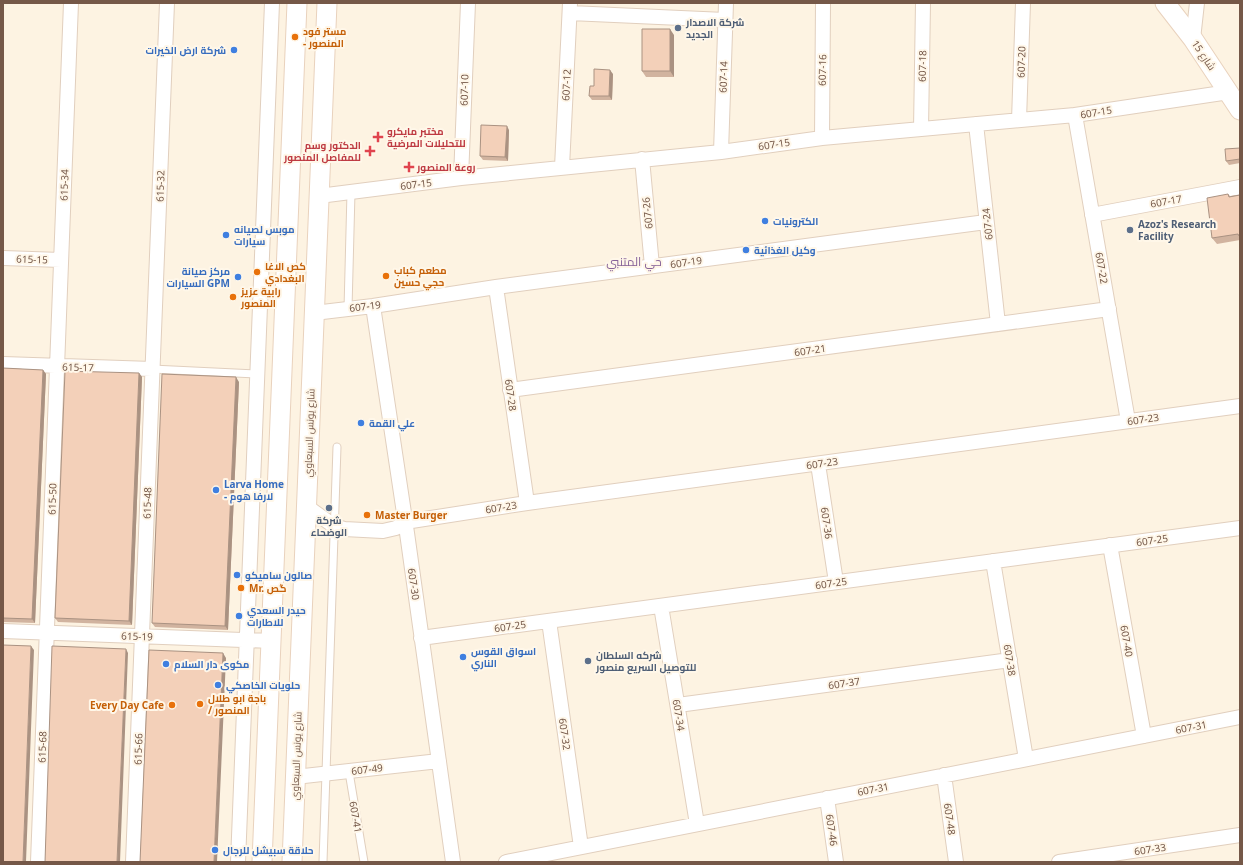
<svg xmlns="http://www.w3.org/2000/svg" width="1243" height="865" font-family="'Noto Sans',Cairo,sans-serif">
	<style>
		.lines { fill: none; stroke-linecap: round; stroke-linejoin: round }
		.lane-casing { stroke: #e1cfbe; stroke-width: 9 }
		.street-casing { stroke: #e1cfbe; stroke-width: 16 }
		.secondary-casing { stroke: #e9d2bd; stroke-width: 21 }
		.lane { stroke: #fff; stroke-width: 7 }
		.street { stroke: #fff; stroke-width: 14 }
		.secondary { stroke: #fff; stroke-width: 19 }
		.wall { fill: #d1b39f }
		.shaded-wall { fill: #aa9282 }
		.building { fill: #f3d0b9; stroke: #aa9282 }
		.service-dot { fill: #5c6f8a; stroke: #fff7e9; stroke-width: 1.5 }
		.food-dot { fill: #e8710a; stroke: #fff7e9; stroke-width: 1.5 }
		.shop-dot { fill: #3f7fe0; stroke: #fff7e9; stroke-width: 1.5 }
		.health-dot { fill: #e0444e; stroke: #fff7e9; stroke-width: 1.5 }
		.labels { text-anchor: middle; stroke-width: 4; stroke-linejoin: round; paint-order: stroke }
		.service-label { font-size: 10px; font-weight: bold; fill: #4e5e75; stroke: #fff7e9; text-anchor: start }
		.food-label { font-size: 10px; font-weight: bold; fill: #c56008; stroke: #fff7e9; text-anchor: start }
		.shop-label { font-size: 10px; font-weight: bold; fill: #366cbe; stroke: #fff7e9; text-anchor: start }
		.street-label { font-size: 10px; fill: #755848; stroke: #fff7e9 }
		.health-label { font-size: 10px; font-weight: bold; fill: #be3a42; stroke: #fff7e9; text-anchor: start }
		.quarter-label { font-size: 12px; fill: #876399; stroke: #fff7e9 }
	</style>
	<rect width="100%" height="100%" fill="#fdf3e2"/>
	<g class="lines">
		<defs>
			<path id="lane" d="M 348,309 L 351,192
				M 152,369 L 257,374
				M 349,772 L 364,862
				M 323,862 L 337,447"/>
			<path id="street" d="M 570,13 L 725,20
				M 1193,39 L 1197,3
				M 1075,115 L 1128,421
				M 1019,120 L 1023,3
				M 976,124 L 998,324
				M 921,129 L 923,3
				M 822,138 L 823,3
				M 721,152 L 726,3
				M 642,159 L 652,266
				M 562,167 L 570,3
				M 461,178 L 468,3
				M 319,196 L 461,178 L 721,152 L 822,138 L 1075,115 L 1229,92
				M 1092,215 L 1240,187
				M 3,258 L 61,260
				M 496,287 L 527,503
				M 373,306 L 407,533 L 453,862
				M 314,313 L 373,306 L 496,287 L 986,222
				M 3,364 L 152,369
				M 510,390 L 1109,309
				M 818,464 L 836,582
				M 306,506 L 334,526 L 344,529 L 383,531 L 396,528 L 405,522 L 527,503 L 1240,406
				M 1110,545 L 1144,736
				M 993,561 L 1026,759
				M 661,606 L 697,824
				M 549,621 L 581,847
				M 3,631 L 271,641
				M 421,638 L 1240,528
				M 678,705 L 1010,660
				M 944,775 L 956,862
				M 295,777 L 439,761
				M 827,798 L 836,862
				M 38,862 L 71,3
				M 133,862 L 167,3
				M 238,862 L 272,3
				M 506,862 L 1240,717
				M 1059,862 L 1240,835"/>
			<path id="secondary" d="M 1165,3 L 1193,39 L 1240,110
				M 262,862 L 297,3
				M 292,862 L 327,3"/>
		</defs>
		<use href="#lane" class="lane-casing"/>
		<use href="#street" class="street-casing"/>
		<use href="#secondary" class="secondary-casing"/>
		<use href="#lane" class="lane"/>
		<use href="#street" class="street"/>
		<use href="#secondary" class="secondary"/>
	</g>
	<path class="wall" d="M 674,35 L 674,77 L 646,77 L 642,71 Z
		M 613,74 L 612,100 L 592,100 L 589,96 L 594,86 Z
		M 509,130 L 508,161 L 483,160 L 480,156 Z
		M 1240,148 L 1240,163 L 1229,165 L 1226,161 Z
		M 1228,194 L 1230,196 L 1240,195 L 1240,240 L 1217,244 L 1212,238 Z
		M 3,368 L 43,370 L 46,374 L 35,623 L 3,622 Z
		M 139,373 L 142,377 L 132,625 L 58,622 L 55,618 Z
		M 239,382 L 228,630 L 155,627 L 152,623 Z"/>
	<path class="shaded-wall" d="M 670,29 L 674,35 L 674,77 L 670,71 Z
		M 610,70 L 613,74 L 612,100 L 609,96 Z
		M 507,126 L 509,130 L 508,161 L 505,157 Z
		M 43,370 L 46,374 L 35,623 L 32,619 Z
		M 139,373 L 142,377 L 132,625 L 129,621 Z
		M 236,377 L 239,382 L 228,630 L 225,626 Z
		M 31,646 L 34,650 L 26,862 L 23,862 Z
		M 126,649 L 128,653 L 120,862 L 117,862 Z
		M 223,653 L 226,658 L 217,862 L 214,862 Z"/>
	<path class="building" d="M 642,29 L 670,29 L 670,71 L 642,71 Z
		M 594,69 L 610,70 L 609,96 L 589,96 L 590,86 L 594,86 Z
		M 481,125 L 507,126 L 505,157 L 480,156 Z
		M 1240,148 L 1240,159 L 1226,161 L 1225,149 Z
		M 1228,194 L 1229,197 L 1240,195 L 1240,235 L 1239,236 L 1238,234 L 1212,238 L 1207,198 Z
		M 3,368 L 43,370 L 32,619 L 3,618 Z
		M 65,371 L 139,373 L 129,621 L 55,618 Z
		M 162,374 L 236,377 L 225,626 L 152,623 Z
		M 3,645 L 31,646 L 23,862 L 3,862 Z
		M 52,646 L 126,649 L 117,862 L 45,862 Z
		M 149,650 L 223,653 L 214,862 L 140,862 Z"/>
	<g class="service-dot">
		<circle cx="678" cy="28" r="4"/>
		<circle cx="1130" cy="230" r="4"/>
		<circle cx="329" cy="508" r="4"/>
		<circle cx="588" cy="661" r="4"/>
	</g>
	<g class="food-dot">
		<circle cx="295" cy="37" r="4"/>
		<circle cx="257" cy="272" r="4"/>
		<circle cx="386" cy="276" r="4"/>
		<circle cx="233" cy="297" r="4"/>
		<circle cx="367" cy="515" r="4"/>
		<circle cx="241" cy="588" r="4"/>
		<circle cx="200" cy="704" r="4"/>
		<circle cx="172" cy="705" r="4"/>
	</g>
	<g class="shop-dot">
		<circle cx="234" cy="50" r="4"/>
		<circle cx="765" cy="221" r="4"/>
		<circle cx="226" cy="235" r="4"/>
		<circle cx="746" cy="250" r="4"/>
		<circle cx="238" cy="277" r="4"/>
		<circle cx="361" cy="423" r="4"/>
		<circle cx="216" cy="490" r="4"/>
		<circle cx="237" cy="575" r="4"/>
		<circle cx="239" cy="616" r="4"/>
		<circle cx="463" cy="657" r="4"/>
		<circle cx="166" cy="664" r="4"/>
		<circle cx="218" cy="685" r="4"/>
		<circle cx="215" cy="850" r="4"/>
	</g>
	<g class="health-dot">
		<path d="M376 131h4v4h4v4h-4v4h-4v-4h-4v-4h4z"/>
		<path d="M368 145h4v4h4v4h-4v4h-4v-4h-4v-4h4z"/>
		<path d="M407 161h4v4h4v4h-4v4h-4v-4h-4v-4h4z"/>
	</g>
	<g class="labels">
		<g class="service-label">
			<text x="686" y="26">شركة الاصدار<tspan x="686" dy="12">الجديد</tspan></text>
			<text x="1138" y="228">Azoz's Research<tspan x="1138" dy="12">Facility</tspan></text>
			<text x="329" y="524" text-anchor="middle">شركة<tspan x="329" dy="12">الوضحاء</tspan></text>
			<text x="596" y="659">شركه السلطان<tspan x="596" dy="12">للتوصيل السريع منصور</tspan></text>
		</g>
		<g class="food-label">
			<text x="303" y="35">مستر فود<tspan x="303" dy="12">- المنصور</tspan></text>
			<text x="265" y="270">كص الاغا<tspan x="265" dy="12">البغدادي</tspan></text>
			<text x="394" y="274">مطعم كباب<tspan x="394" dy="12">حجي حسين</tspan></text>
			<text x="241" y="295">رابية عزيز<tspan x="241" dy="12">المنصور</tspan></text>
			<text x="375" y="519">Master Burger</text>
			<text x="249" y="592">Mr. گص</text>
			<text x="208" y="702">باجة ابو طلال<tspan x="208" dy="12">/ المنصور</tspan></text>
			<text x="164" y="709" text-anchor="end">Every Day Cafe</text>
		</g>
		<g class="shop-label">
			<text x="226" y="54" text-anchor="end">شركة ارض الخيرات</text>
			<text x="773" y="225">الكترونيات</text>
			<text x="234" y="233">موبس لصيانه<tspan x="234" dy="12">سيارات</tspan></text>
			<text x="754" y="254">وكيل الغذائية</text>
			<text x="230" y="275" text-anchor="end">مركز صيانة<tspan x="230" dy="12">السيارات GPM</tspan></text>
			<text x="369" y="427">علي القمة</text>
			<text x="224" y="488">Larva Home<tspan x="224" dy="12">- لارفا هوم</tspan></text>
			<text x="245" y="579">صالون ساميكو</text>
			<text x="247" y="614">حيدر السعدي<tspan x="247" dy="12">للاطارات</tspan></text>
			<text x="471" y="655">اسواق القوس<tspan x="471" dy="12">الناري</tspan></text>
			<text x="174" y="668">مكوى دار السلام</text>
			<text x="226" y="689">حلويات الخاصكي</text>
			<text x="223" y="854">حلاقة سبيشل للرجال</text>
		</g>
		<g class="street-label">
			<text transform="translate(1204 55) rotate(56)" y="4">شارع 15</text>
			<text transform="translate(1021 62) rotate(-88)" y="4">607-20</text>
			<text transform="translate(922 66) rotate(-89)" y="4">607-18</text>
			<text transform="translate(822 70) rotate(-89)" y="4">607-16</text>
			<text transform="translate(723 77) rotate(-88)" y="4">607-14</text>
			<text transform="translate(566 85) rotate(-87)" y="4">607-12</text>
			<text transform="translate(464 90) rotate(-88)" y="4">607-10</text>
			<text transform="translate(1096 112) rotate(-9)" y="4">607-15</text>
			<text transform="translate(774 144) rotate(-8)" y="4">607-15</text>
			<text transform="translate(416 184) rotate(-7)" y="4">607-15</text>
			<text transform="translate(64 185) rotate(-88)" y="4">615-34</text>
			<text transform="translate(160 186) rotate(-88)" y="4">615-32</text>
			<text transform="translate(1166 201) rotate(-10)" y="4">607-17</text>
			<text transform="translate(647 213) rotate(-96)" y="4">607-26</text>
			<text transform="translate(987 224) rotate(-96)" y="4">607-24</text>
			<text transform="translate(32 259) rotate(2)" y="4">615-15</text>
			<text transform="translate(686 262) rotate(-8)" y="4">607-19</text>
			<text transform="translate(1102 268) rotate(80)" y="4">607-22</text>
			<text transform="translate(365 306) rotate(-7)" y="4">607-19</text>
			<text transform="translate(810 350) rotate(-8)" y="4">607-21</text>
			<text transform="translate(78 367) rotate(2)" y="4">615-17</text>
			<text transform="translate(511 395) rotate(82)" y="4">607-28</text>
			<text transform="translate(1143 419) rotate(-8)" y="4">607-23</text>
			<text transform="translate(309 433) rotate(-88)" y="4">شارع يونس السبعاوي</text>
			<text transform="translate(822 463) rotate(-8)" y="4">607-23</text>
			<text transform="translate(52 499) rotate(-88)" y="4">615-50</text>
			<text transform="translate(147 503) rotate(-88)" y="4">615-48</text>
			<text transform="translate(501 507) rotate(-9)" y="4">607-23</text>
			<text transform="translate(827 523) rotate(82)" y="4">607-36</text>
			<text transform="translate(1152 540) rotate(-8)" y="4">607-25</text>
			<text transform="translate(831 583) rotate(-8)" y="4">607-25</text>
			<text transform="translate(414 584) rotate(82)" y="4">607-30</text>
			<text transform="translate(510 626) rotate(-8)" y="4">607-25</text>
			<text transform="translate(137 636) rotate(2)" y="4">615-19</text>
			<text transform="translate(1127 641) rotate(80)" y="4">607-40</text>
			<text transform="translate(1010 660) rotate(81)" y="4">607-38</text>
			<text transform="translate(844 683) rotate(-8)" y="4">607-37</text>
			<text transform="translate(679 715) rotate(81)" y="4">607-34</text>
			<text transform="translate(1191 727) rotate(-11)" y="4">607-31</text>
			<text transform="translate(565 734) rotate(82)" y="4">607-32</text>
			<text transform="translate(42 747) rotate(-88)" y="4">615-68</text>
			<text transform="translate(138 749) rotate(-88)" y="4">615-66</text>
			<text transform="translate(296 756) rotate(-88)" y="4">شارع يونس السبعاوي</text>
			<text transform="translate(367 769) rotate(-7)" y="4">607-49</text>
			<text transform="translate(873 789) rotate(-11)" y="4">607-31</text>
			<text transform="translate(356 817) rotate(80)" y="4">607-41</text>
			<text transform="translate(950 819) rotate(82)" y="4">607-48</text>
			<text transform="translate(832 830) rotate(82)" y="4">607-46</text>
			<text transform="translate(1150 849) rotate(-8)" y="4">607-33</text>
		</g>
		<g class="health-label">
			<text x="387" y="135">مختبر مايكرو<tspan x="387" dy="12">للتحليلات المرضية</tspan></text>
			<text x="361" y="149" text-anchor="end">الدكتور وسم<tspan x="361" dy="12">للمفاصل المنصور</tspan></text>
			<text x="417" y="171">روعة المنصور</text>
		</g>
		<g class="quarter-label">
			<text x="634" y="266">حي المتنبي</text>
		</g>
	</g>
	<rect width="1243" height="865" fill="none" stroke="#755848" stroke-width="8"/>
</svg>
